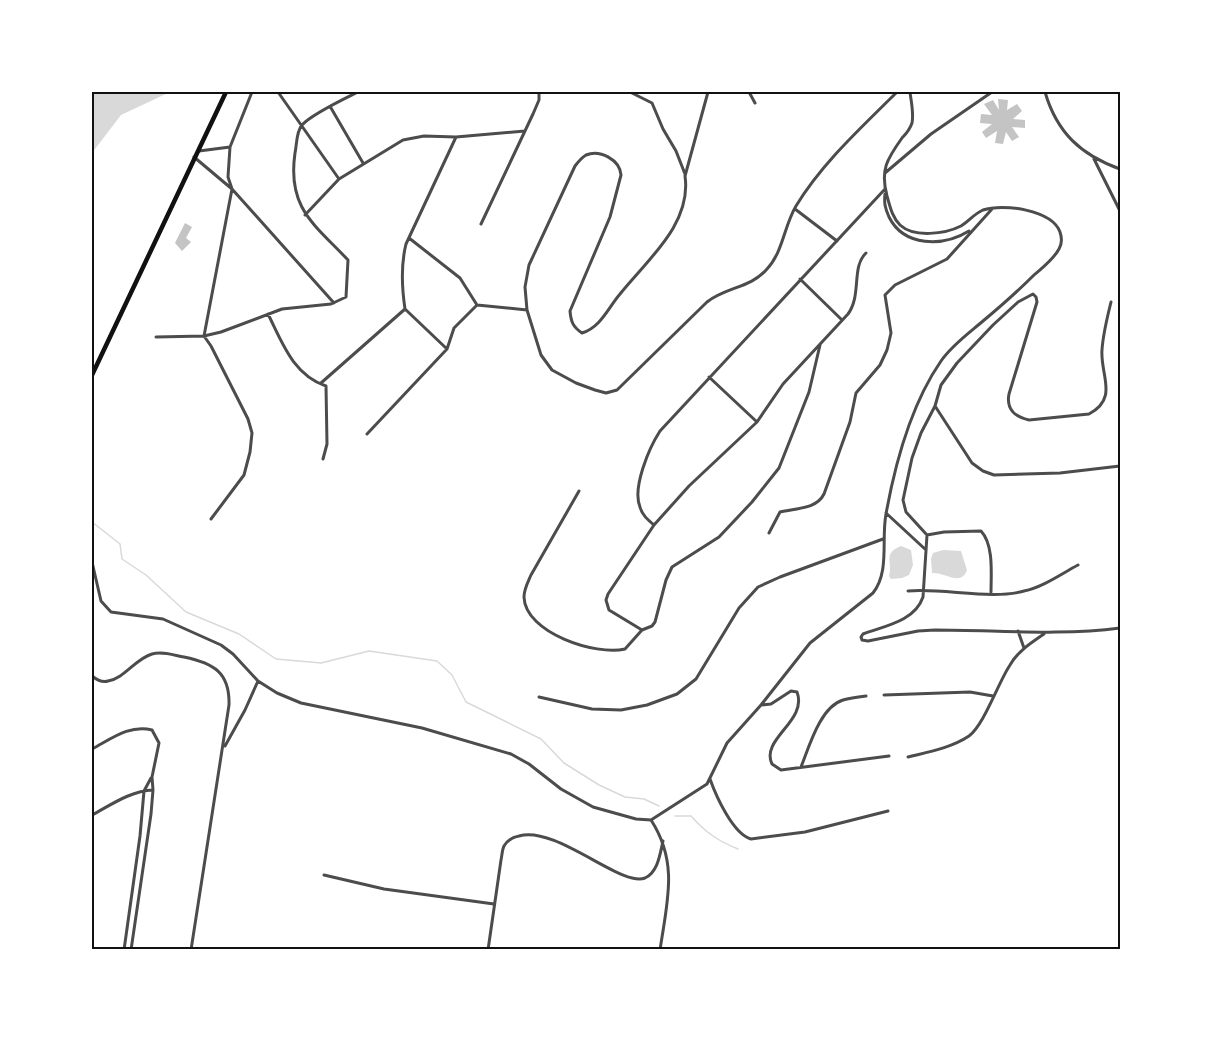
<svg xmlns="http://www.w3.org/2000/svg" width="1212" height="1041" font-family="Barlow,sans-serif">
	<style>
		.water { fill: #d9d9d9 }
		.lines { fill: none; stroke-linecap: round; stroke-linejoin: round }
		.stream { stroke: #d9d9d9; stroke-width: 1.5 }
		.building { fill: #c4c4c4 }
		.minor { stroke: #4c4c4c; stroke-width: 3 }
		.primary { stroke: #111; stroke-width: 4.5 }
		.neatline { fill: none; stroke: #111; stroke-width: 2 }
	</style>
	<rect width="100%" height="100%" fill="#fff"/>
	<path class="water" d="M 92,92 L 170,92 L 121,115 L 92,153 Z
		M 901,546 L 911,550 L 913,565 L 909,575 L 902,578 L 891,579 L 889,576 C 893,561 882,554 901,546 Z
		M 943,550 L 961,551 L 967,570 C 961,587 945,572 932,573 L 931,559 L 933,553 Z"/>
	<g class="lines">
		<path class="stream" d="M 92,487 L 92,485
			M 92,522 L 120,544 L 122,559 L 146,575 L 186,612 L 239,634 L 276,659 L 321,663 L 369,651 L 437,661 L 452,675 L 466,702 L 541,739 L 564,763 L 599,785 L 625,797 L 644,799 L 659,806
			M 675,816 L 691,816 C 705,832 718,841 738,849"/>
	</g>
	<path class="building" d="M 998,99 L 1008,100 L 1007,110 L 1017,104 L 1022,111 L 1013,119 L 1025,120 L 1025,128 L 1012,127 L 1019,137 L 1012,141 L 1006,132 L 1003,144 L 995,143 L 997,131 L 986,138 L 982,132 L 992,124 L 980,123 L 981,114 L 992,115 L 984,104 L 993,100 L 999,110 Z
		M 185,223 L 192,227 L 186,238 L 191,242 L 182,251 L 175,243 Z"/>
	<g class="lines">
		<path class="minor" d="M 278,92 L 339,179
			M 630,92 L 652,103 L 663,129 L 676,151 L 685,174
			M 708,92 L 685,176 C 692,224 647,260 620,294 C 608,308 601,327 582,333 C 573,327 571,322 570,311 L 610,217 L 621,175 C 620,160 600,149 586,155 C 581,158 578,162 575,166 L 529,265 L 525,287 L 527,310 L 541,355 L 552,370 L 576,383 L 595,390 L 606,393 L 617,390 L 707,302 C 726,287 751,288 767,269 C 783,252 784,226 796,206 C 822,163 862,127 897,92
			M 749,92 L 755,103
			M 1045,92 C 1057,133 1081,155 1120,169
			M 331,108 L 363,163
			M 199,151 L 230,147 L 252,92
			M 194,157 L 232,189 L 334,303
			M 1094,159 L 1120,211
			M 885,173 L 931,134 L 992,92
			M 885,194 C 884,203 885,208 889,217 C 904,247 943,247 969,231
			M 795,209 L 837,241
			M 305,215 L 339,179 L 403,140 L 424,136 L 456,137 L 525,131
			M 481,224 L 533,114 L 539,100 L 539,92
			M 409,238 L 460,278 L 477,305 L 527,310
			M 800,279 L 842,320
			M 1111,302 C 1107,318 1103,334 1102,350 C 1100,375 1119,398 1089,414 L 1029,420 C 1015,417 1006,409 1009,394 L 1037,302 L 1036,297 L 1033,294 L 1018,302 L 993,325 L 957,363 L 941,385 L 935,406 L 921,433 L 912,458 L 903,500 L 906,512 L 927,535 L 923,597 C 915,621 885,626 863,634 L 861,637 L 862,640 L 868,641 L 918,631 L 935,630 C 997,630 1059,636 1120,628
			M 405,309 C 402,289 401,264 406,244 L 456,137
			M 405,309 L 447,349
			M 268,314 C 282,342 293,375 326,386 L 327,444 L 323,459
			M 156,337 L 204,336 L 221,332 L 282,309 L 331,304 L 346,297 L 348,260 C 314,224 287,208 295,153 C 297,144 296,132 302,125 C 312,114 344,99 358,92
			M 709,377 L 757,422
			M 321,383 L 405,309
			M 935,406 L 972,463 L 983,471 L 994,475 L 1060,473 L 1120,466
			M 367,434 L 447,349 L 454,328 L 477,305
			M 579,491 L 531,575 C 528,582 524,589 524,597 C 525,633 596,656 625,649 L 642,630 L 652,626 L 655,622 L 666,580 L 672,567 L 719,537 L 752,502 L 779,468 L 809,392 L 820,345
			M 886,513 L 926,550
			M 211,519 L 244,475 L 250,452 L 252,433 L 248,419 L 211,346 L 204,336 L 232,189 L 228,177 L 230,147
			M 654,525 C 648,520 642,515 640,507 C 632,488 649,448 660,431 L 885,189
			M 769,533 L 780,512 C 794,508 816,510 824,494 L 850,422 L 856,393 L 880,365 L 887,350 L 891,333 L 885,295 L 895,285 L 947,259 L 992,209
			M 927,535 L 944,532 L 981,531 C 994,545 991,574 991,592
			M 92,562 L 101,601 L 111,612 L 163,619 L 221,645 L 233,654 L 258,681 L 277,693 L 301,703 L 422,728 L 511,754 L 529,764 L 561,789 L 593,807 L 636,819 L 651,820
			M 908,591 C 944,588 992,600 1024,591 C 1043,587 1061,574 1078,565
			M 642,630 L 609,610 L 606,600 L 608,594 L 654,525 L 689,486 L 757,422 L 783,384 L 848,314 C 862,295 851,267 866,253
			M 1018,631 L 1024,648
			M 92,676 C 97,680 102,683 108,681 C 125,678 135,659 152,654 C 162,651 173,655 184,657 C 213,663 230,672 229,705 L 191,950
			M 884,695 L 970,692 L 993,696
			M 539,697 L 592,709 L 621,710 L 647,705 L 677,694 L 696,679 L 739,608 L 758,587 L 780,577 L 883,539
			M 761,705 L 771,704 L 791,691 L 797,692 C 808,721 760,739 772,764 L 781,770 L 889,756
			M 225,746 L 245,710 L 258,681
			M 92,749 C 111,739 130,724 152,730 L 159,743 L 152,777 L 153,790 L 151,814 L 131,950
			M 908,757 C 928,752 951,748 969,736 C 984,725 998,683 1010,665 C 1018,651 1031,643 1044,634
			M 801,767 C 809,747 820,707 843,700 C 850,698 858,697 866,696
			M 710,779 C 716,796 733,834 751,839 L 805,832 L 888,811
			M 92,815 C 111,805 130,791 153,790
			M 651,820 L 707,784 L 727,743 L 761,705 L 810,643 L 873,593 C 890,571 881,540 886,514 C 895,464 912,403 941,361 C 952,345 969,333 983,321 C 1001,306 1018,291 1034,275 C 1043,267 1053,260 1059,249 C 1062,244 1062,238 1060,232 C 1052,210 1003,203 983,210 C 974,214 969,221 961,226 C 945,234 914,238 900,225 C 892,217 890,206 887,196 C 880,170 887,159 902,138 C 906,134 910,129 912,123 C 914,113 911,101 910,92
			M 651,820 C 679,863 667,902 660,950
			M 324,875 L 384,889 L 494,904
			M 124,950 L 140,836 L 144,791 L 151,778
			M 488,950 L 501,860 C 502,856 502,850 504,846 C 507,841 513,837 519,836 C 556,825 622,888 645,878 C 658,872 660,854 663,841"/>
		<path class="primary" d="M 92,375 L 226,92"/>
	</g>
	<rect width="1212" height="1041" fill="none" stroke="#ffffff" stroke-width="186"/>
	<rect x="93" y="93" width="1026" height="855" class="neatline"/>
</svg>
